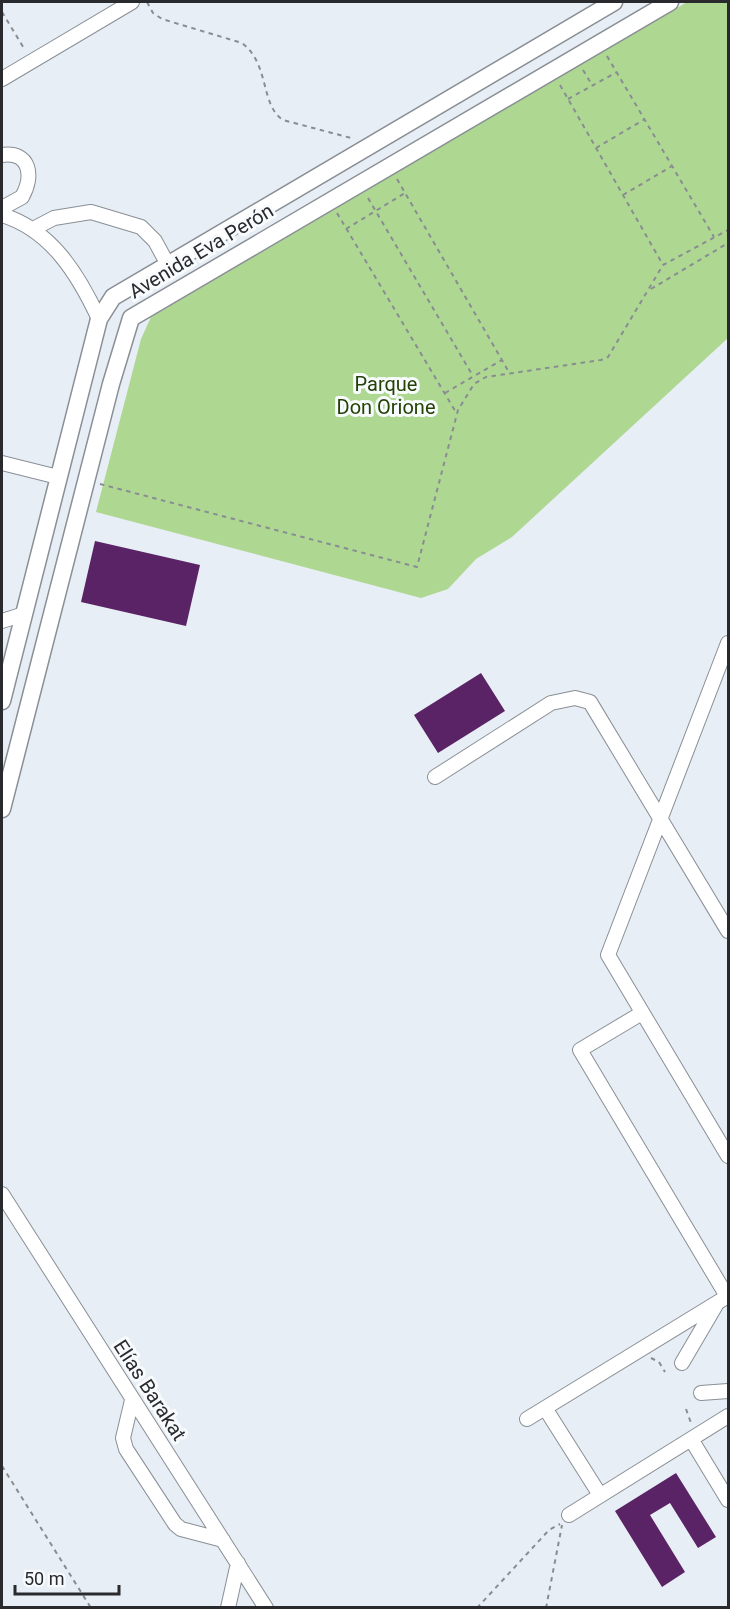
<svg xmlns="http://www.w3.org/2000/svg" width="730" height="1609" font-family="Roboto,sans-serif">
	<style>
		.green { fill: #aed792 }
		.building { fill: #5a2366 }
		.lines { fill: none; stroke-linecap: round; stroke-linejoin: round }
		.minor-casing { stroke: #898f95; stroke-width: 16 }
		.major-casing { stroke: #898f95; stroke-width: 19 }
		.path { stroke: #898d92; stroke-width: 2; stroke-dasharray: 4.5 4.5; stroke-linecap: butt }
		.minor { stroke: #fff; stroke-width: 14 }
		.major { stroke: #fff; stroke-width: 16 }
		.labels { text-anchor: middle; stroke-width: 6; stroke-linejoin: round; paint-order: stroke }
		.street-label { font-size: 20px; fill: #282a2d; stroke: #f8fbfe }
		.park-label { font-size: 20px; fill: #244204; stroke: #f8fbfe }
	</style>
	<rect width="100%" height="100%" fill="#e8eef5"/>
	<path class="green" d="M 687,2 L 728,2 L 728,338 L 512,537 L 476,559 L 448,589 L 421,598 L 96,512 L 141,339 L 151,317 Z"/>
	<path class="building" d="M 95,541 L 200,565 L 186,626 L 81,602 Z
		M 481,673 L 505,711 L 438,753 L 414,715 Z
		M 676,1473 L 716,1537 L 698,1548 L 670,1503 L 650,1515 L 685,1572 L 662,1587 L 615,1511 Z"/>
	<g class="lines">
		<defs>
			<path id="minor" d="M 2,79 L 132,2
				M 2,155 C 30,151 34,176 22,197 L 2,208
				M 2,215 C 51,230 78,274 99,319
				M 33,229 L 54,218 L 91,212 L 141,227 L 155,241 L 167,263
				M 2,463 L 58,477
				M 2,621 L 24,614
				M 728,643 L 608,955 L 728,1156
				M 435,777 L 551,703 L 575,698 L 590,702 L 728,931
				M 642,1013 L 580,1050 L 728,1298
				M 2,1194 L 266,1608
				M 682,1363 L 716,1305
				M 701,1393 L 728,1391
				M 132,1400 L 123,1438 L 126,1449 L 175,1524 L 181,1529 L 223,1540
				M 545,1408 L 600,1495
				M 527,1419 L 728,1296
				M 691,1439 L 728,1500
				M 569,1515 L 728,1416
				M 228,1608 L 238,1563"/>
			<path id="major" d="M 2,701 L 99,319 L 113,297 L 614,2
				M 2,809 L 111,384 L 131,318 L 670,2"/>
		</defs>
		<use href="#minor" class="minor-casing"/>
		<use href="#major" class="major-casing"/>
		<path class="path" d="M 147,2 L 153,13 L 162,19 L 242,43 C 270,64 260,105 283,120 L 351,138
			M 2,12 L 25,50
			M 607,56 L 714,237
			M 583,70 L 592,85
			M 560,85 L 663,265
			M 568,99 L 617,72
			M 596,148 L 645,119
			M 397,179 L 510,374
			M 623,195 L 672,166
			M 368,198 L 473,376
			M 337,213 L 457,414
			M 346,229 L 405,193
			M 651,289 L 728,243
			M 445,393 L 502,360
			M 100,484 L 417,567 L 458,410 L 474,384 L 486,377 L 601,360 L 608,357 L 663,265 L 728,230
			M 651,1358 L 659,1362 L 665,1372
			M 686,1409 L 691,1423
			M 2,1466 L 91,1608
			M 477,1608 L 549,1530 L 560,1524
			M 546,1608 L 562,1525"/>
		<use href="#minor" class="minor"/>
		<use href="#major" class="major"/>
	</g>
	<g class="labels">
		<g class="street-label">
			<text transform="translate(201 251) rotate(-31)" y="7">Avenida Eva Perón</text>
			<text transform="translate(150 1390) rotate(57)" y="7">Elías Barakat</text>
		</g>
		<g class="park-label">
			<text x="386" y="391">Parque<tspan x="386" dy="23">Don Orione</tspan></text>
		</g>
	</g>
	<rect width="730" height="1609" fill="none" stroke="#282a2d" stroke-width="6"/>
	<path d="M15 1585v9h104v-9" fill="none" stroke="#282a2d" stroke-width="3"/>
	<text x="24" y="1585" font-size="18" fill="#282a2d" stroke="#f8fbfe" stroke-width="4.5" paint-order="stroke">50 m</text>
</svg>
